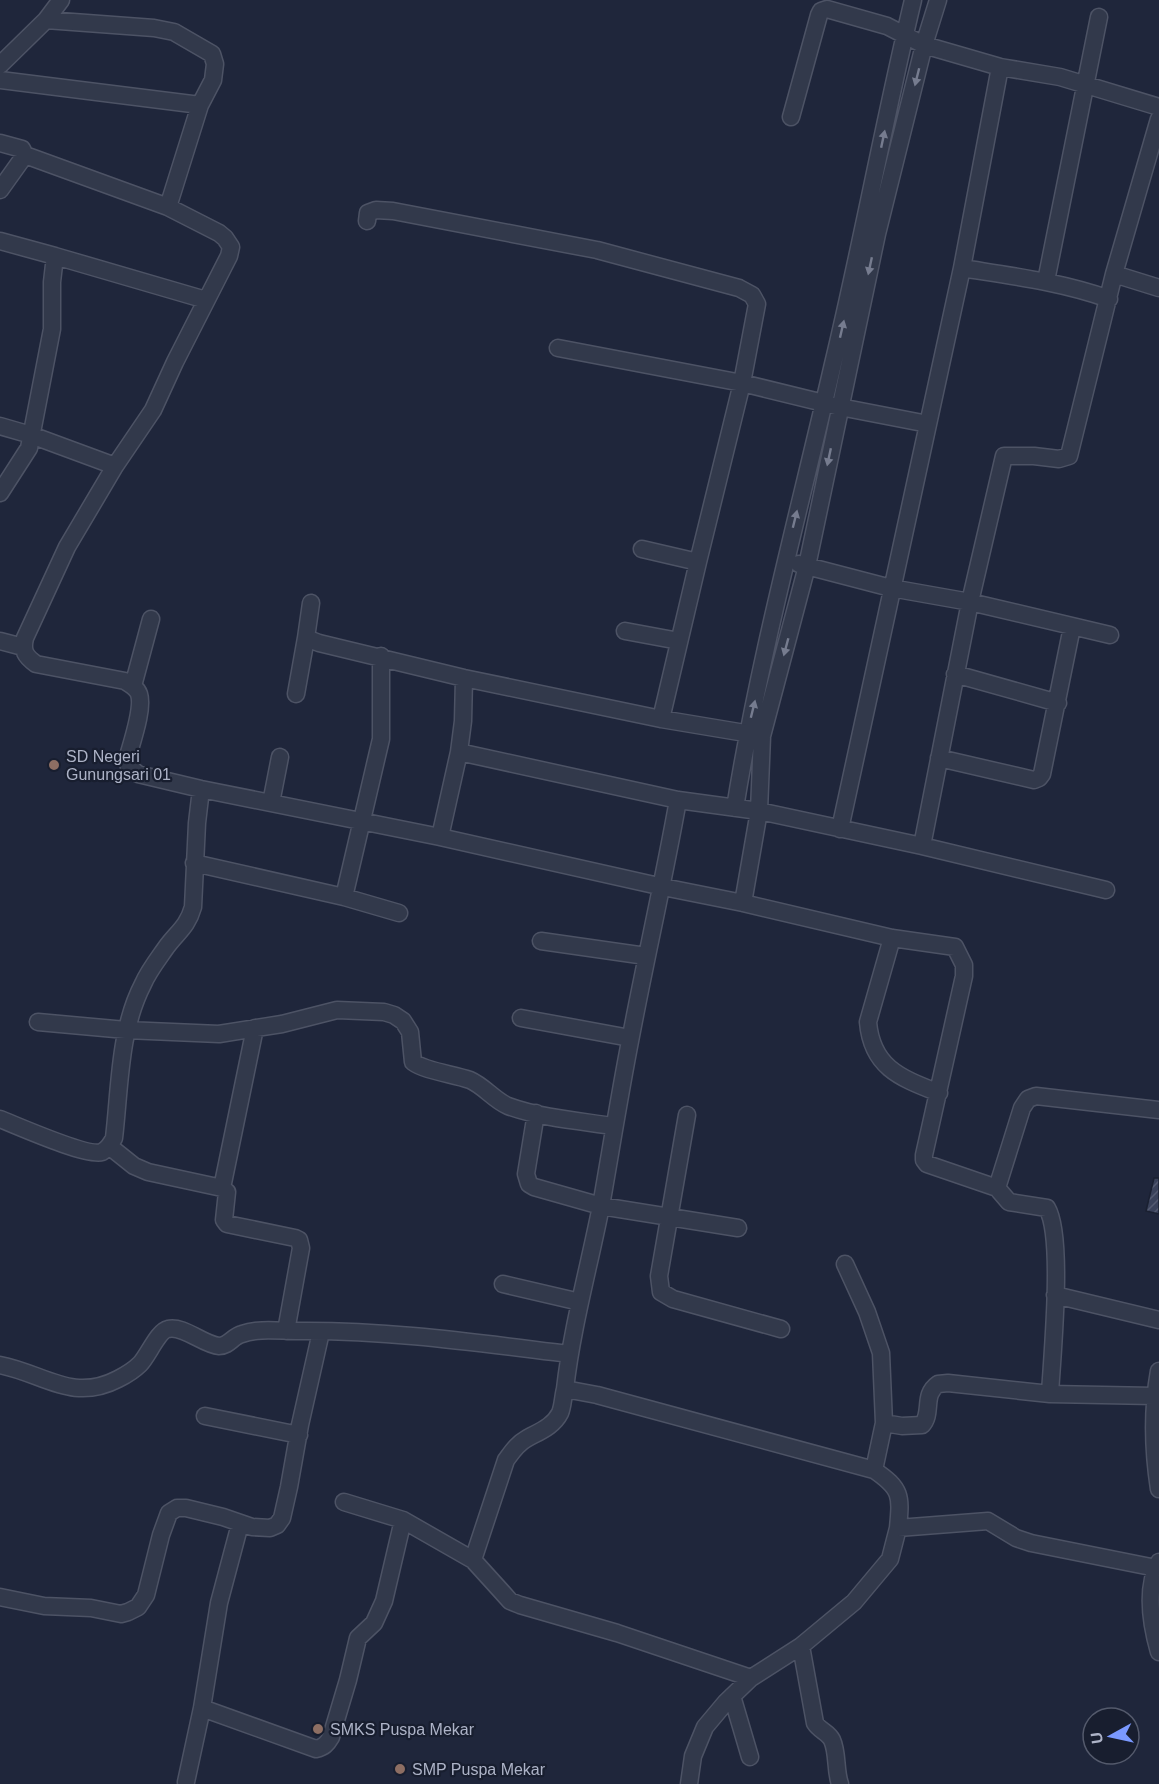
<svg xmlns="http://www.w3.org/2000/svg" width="1159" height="1784" font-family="Arial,sans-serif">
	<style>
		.building { fill: url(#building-hatch); stroke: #1a2031; stroke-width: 1.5 }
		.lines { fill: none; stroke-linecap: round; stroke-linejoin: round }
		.minor-casing { stroke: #4d5365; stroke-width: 19 }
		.minor { stroke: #32394b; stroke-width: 16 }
		.oneway { fill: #767c8f }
		.education-dot { fill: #8d6e63; stroke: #181e2f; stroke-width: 2 }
		.labels { text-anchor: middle; stroke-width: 4.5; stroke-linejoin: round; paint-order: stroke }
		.poi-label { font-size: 16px; fill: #adb3c7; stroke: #181e2f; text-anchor: start }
	</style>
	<defs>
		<pattern id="building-hatch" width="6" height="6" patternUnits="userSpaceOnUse" patternTransform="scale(1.5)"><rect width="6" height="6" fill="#3a425b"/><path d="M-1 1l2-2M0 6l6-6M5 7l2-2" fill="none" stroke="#545b71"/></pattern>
	</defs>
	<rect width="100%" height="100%" fill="#1f263b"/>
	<path class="building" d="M 1154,1178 L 1159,1178 L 1159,1214 L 1146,1211 Z"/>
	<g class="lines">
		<defs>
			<path id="minor" d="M 46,20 L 154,28 L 174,32 L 212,54 L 215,64 L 213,80 L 200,105 L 168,207
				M 0,65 L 46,20 L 61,0
				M 0,80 L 200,105
				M 791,117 L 819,15 L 821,11 L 827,9 L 887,26 L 924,45 L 1000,67 L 1060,77 L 1159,107
				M 0,143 L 22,149 L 25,155 L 168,207 L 219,233 L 225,238 L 231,247 L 229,256 L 175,362 L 153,410 L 115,466 L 67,547 L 25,638 C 22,651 25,656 36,664 L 125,681 C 131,685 137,688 139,694 C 144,709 131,744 127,760 L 129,767 L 138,774 L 201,789 L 440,837 L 663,887 L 743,903 L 892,938 L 955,947 L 964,965 L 964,976 L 924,1155 L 924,1160 L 927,1164 L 997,1188 L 1009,1202 L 1047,1208 C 1064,1237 1052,1356 1050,1394
				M 0,190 L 25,155
				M 367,221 L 368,213 L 376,210 L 393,211 L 597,250 L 739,288 L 752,295 L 757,304 L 742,383 L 698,562 L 661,719
				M 0,241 L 55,256 L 52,282 L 52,329 L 29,448 L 0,493
				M 55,256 L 206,300
				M 962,268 C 1012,276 1061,282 1109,299
				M 1114,274 L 1159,288
				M 1046,281 L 1099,17
				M 558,348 L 742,383 L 840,407 L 928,424
				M 0,426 L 31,435 L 115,466
				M 642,549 L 698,562
				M 799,564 L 891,588 L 970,602 L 1110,635
				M 311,603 L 306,638 L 319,643 L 464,678 L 661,719 L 757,735
				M 625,631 L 679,641
				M 0,641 L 23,647
				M 955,674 L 1058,703
				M 133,686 L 151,619
				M 296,694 L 306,638
				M 459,752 L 678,800 L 759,811 L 922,846 L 1106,890
				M 939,758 L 1034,780 L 1039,778 L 1042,774 L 1072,627
				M 678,800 C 664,879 646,957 631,1036 C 620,1092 611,1149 601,1206 C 589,1267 572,1327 565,1389 L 597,1395 L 874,1470 C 902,1489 901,1496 898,1528 L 988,1521 L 1016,1538 L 1031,1543 L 1156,1568
				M 271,803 L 280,757
				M 735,808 C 759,658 799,512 833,364 C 862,243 884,121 913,0
				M 840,829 L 962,268 L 1000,67
				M 440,837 L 459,752 L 463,721 L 464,678
				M 922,846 L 970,602 L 1004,456 L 1034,456 L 1059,459 L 1069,456 L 1114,274 L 1159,119
				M 194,863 L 344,897 L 381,739 L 381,656
				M 344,897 L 399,913
				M 743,903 L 759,811 L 762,736 L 807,566 L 877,234 L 924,45 L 938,0
				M 892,938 L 868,1022 C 872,1068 901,1078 939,1093
				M 541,941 L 646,956
				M 521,1018 L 630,1038
				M 38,1022 L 126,1030 L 219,1034 L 282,1024 L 337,1010 L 384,1012 L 394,1015 L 403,1021 L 410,1032 L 413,1062 C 425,1071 453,1074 470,1080 C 484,1086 494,1100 508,1106 C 541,1118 579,1121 613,1126
				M 536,1113 L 526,1174 L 529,1184 L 534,1187 L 601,1206 L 738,1228
				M 687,1115 L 659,1276 L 661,1292 L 673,1299 L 781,1329
				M 0,1119 C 18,1126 87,1157 102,1152 C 108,1149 111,1144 114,1138 C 120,1087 119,1030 143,984 C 148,972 158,959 165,949 C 177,932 187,928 193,907 L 197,823 L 201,789
				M 109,1146 L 134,1166 L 148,1172 L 222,1188 L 227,1192 L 224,1220 L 227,1224 L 295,1238 L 299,1240 L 301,1248 L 286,1331
				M 222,1188 L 255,1028
				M 997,1188 L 1022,1108 L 1028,1099 L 1036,1096 L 1159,1110
				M 845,1264 L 867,1312 L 881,1353 L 884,1423
				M 503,1284 L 580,1302
				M 1055,1295 L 1159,1320
				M 0,1365 C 43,1373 72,1403 118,1379 C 126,1375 133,1371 140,1364 C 148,1356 158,1331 168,1329 C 183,1325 204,1345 219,1346 C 229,1346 233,1336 242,1334 C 259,1328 279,1331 297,1331 C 388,1330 478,1343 569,1354
				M 1159,1371 C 1152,1410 1153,1450 1159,1489
				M 205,1416 L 299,1435
				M 874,1470 L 884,1423 L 902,1426 L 922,1425 C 933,1413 922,1395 938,1384 L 948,1383 L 1050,1394 L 1154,1396
				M 344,1502 L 403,1520 L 473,1560 L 502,1592 L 510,1601 L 520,1605 L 617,1633 L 751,1678
				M 473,1560 L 506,1460 C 512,1452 517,1444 526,1439 C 538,1432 553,1427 560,1413 C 563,1406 563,1396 565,1389
				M 1159,1562 C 1145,1589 1151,1624 1159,1652
				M 0,1597 L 44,1606 L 91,1608 L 121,1614 L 128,1612 L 138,1607 L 146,1595 L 161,1535 L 169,1513 L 177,1508 L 186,1508 L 223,1517 L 252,1527 L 270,1528 L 277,1525 L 282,1518 L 289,1487 L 300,1425 L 321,1332
				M 801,1646 L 815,1723 C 820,1731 828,1732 832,1740 C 838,1753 835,1770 840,1784
				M 732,1696 L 750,1757
				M 202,1708 L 316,1749 C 324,1747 327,1744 331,1737 L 348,1680 L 358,1638 L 374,1623 L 384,1601 L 403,1520
				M 186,1782 L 202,1708 L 219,1603 L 240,1524
				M 689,1784 L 693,1756 L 705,1727 L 726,1702 L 751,1678 L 801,1646 L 854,1602 L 890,1559 L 898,1528"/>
		</defs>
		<use href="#minor" class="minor-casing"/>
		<use href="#minor" class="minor"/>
	</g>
	<defs><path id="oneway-solid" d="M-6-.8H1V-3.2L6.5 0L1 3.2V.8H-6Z" transform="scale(1.5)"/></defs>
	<g class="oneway">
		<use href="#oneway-solid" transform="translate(917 77) rotate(104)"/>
		<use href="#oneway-solid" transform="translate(883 139) rotate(-78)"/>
		<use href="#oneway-solid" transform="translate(870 266) rotate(102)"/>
		<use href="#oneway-solid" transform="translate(842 329) rotate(-77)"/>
		<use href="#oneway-solid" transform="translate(829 457) rotate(102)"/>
		<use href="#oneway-solid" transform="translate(795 519) rotate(-76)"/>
		<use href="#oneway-solid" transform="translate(786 647) rotate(105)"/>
		<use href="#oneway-solid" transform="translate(753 709) rotate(-76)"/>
	</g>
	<g class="education-dot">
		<circle cx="54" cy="765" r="6"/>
		<circle cx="318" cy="1729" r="6"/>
		<circle cx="400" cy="1769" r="6"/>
	</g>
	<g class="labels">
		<g class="poi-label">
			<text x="66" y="762">SD Negeri<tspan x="66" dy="18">Gunungsari 01</tspan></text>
			<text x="330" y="1735">SMKS Puspa Mekar</text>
			<text x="412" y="1775">SMP Puspa Mekar</text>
		</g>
	</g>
	<g transform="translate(1111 1736) rotate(262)"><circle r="28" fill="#181e2f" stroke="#545a6c" stroke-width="1.5"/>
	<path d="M0-4.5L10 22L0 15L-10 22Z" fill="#7a99ff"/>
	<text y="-9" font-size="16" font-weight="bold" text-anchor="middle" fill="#adb3c7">U</text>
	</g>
</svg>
